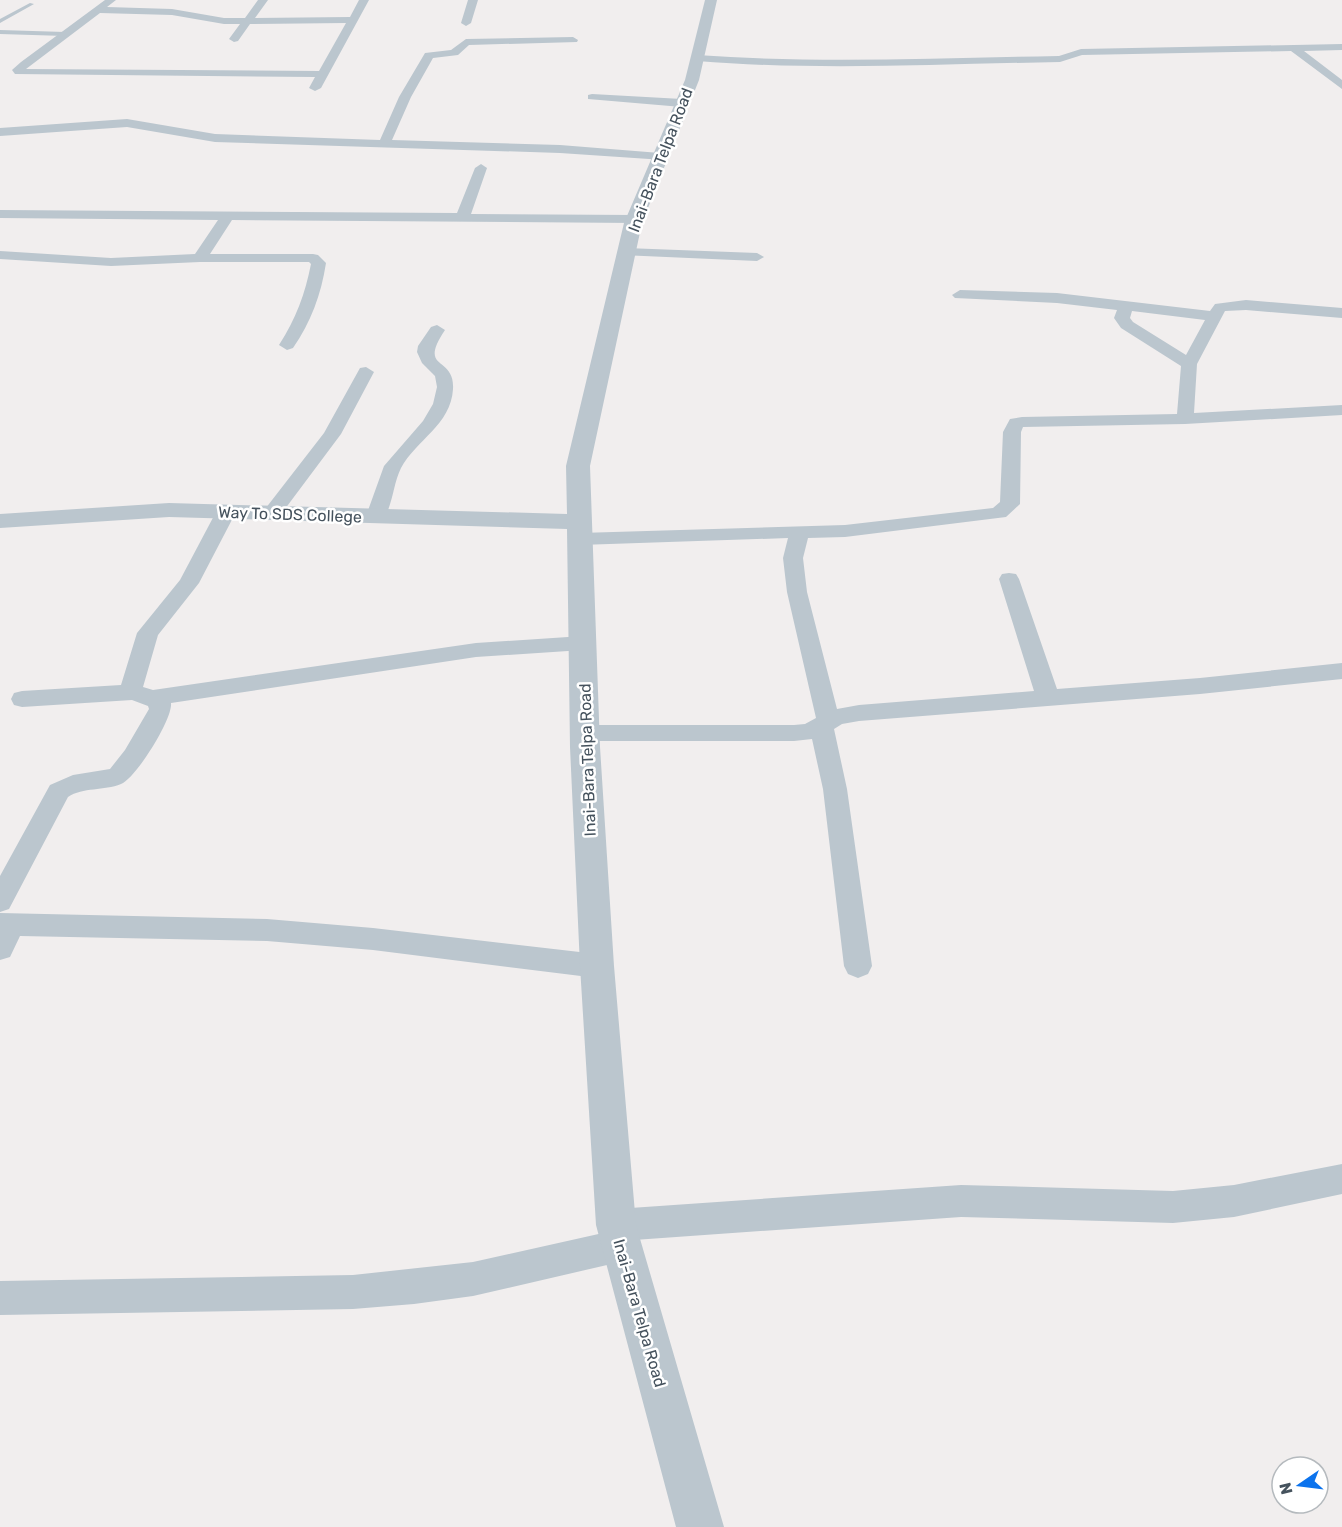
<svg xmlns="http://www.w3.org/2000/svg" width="1342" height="1527" font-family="Rubik,sans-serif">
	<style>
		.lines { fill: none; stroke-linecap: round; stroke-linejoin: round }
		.service { fill: #bbc6ce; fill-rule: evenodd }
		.minor { fill: #bbc6ce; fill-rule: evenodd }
		.tertiary { fill: #bbc6ce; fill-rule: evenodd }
		.labels { text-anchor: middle; stroke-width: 5; stroke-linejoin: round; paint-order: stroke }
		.street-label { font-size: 16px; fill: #45525d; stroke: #fff }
	</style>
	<rect width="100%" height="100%" fill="#f1eeee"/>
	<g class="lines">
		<path class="service" d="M 30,3 L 34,4 L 0,23 L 0,19 Z
			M 0,30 L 65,32 L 68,34 L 65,36 L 0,34 Z"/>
		<path class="minor" d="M 105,0 L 116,0 L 107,7 L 172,9 L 224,18 L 245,18 L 258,0 L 268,0 L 255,18 L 350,17 L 359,0 L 369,0 L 321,88 L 315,91 L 309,88 L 315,77 L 15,74 L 12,70 L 21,62 ZM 100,13 L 172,15 L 224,24 L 240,24 L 229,39 L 234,42 L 238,41 L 250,24 L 346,23 L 319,71 L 26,69 Z
			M 468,0 L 478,0 L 471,23 L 466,26 L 461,23 Z
			M 573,37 L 578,40 L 577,42 L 469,45 L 458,55 L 433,58 L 411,97 L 392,140 L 560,145 L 660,153 L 666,157 L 664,160 L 560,153 L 215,142 L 127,127 L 0,136 L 0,128 L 127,119 L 215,134 L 380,140 L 399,97 L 425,53 L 451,50 L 466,39 Z
			M 1342,44 L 1342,50 L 1304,51 L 1342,80 L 1342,89 L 1291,51 L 1082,55 L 1060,62 C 939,64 818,71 697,61 L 692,58 L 697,55 C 818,64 938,58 1059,56 L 1081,49 Z
			M 592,94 L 682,99 L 688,103 L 682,107 L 588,99 L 588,95 Z
			M 481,164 L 487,168 L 471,214 L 635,215 L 642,219 L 635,223 L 232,220 L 210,254 L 313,254 L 318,255 L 326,263 C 321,295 311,322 293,348 L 287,350 L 279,345 C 296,319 305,294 311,264 L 309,262 L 200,262 L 111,266 L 0,259 L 0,251 L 111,258 L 195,254 L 218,220 L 0,218 L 0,210 L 457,213 L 475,168 Z
			M 626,248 L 757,253 L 764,257 L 757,261 L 621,255 L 619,252 L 621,249 Z
			M 960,290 L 1057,293 L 1210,311 L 1215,304 L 1246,300 L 1342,308 L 1342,318 L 1246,310 L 1225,311 L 1197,364 L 1194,413 L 1342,405 L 1342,415 L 1185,424 L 1023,427 L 1021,432 L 1020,504 L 1006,517 L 845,537 L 808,538 L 803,558 L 807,592 L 837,709 L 859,705 L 1034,691 L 999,579 L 1002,574 L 1009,573 L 1016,574 L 1019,579 L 1057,689 L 1200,678 L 1342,663 L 1342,679 L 1200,694 L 859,721 L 842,724 L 834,729 L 847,789 L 872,966 L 868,974 L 858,978 L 848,974 L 844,966 L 823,789 L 812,739 L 794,741 L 585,741 L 577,739 L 573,733 L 577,727 L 585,725 L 794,725 L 805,724 L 816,718 L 787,592 L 783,558 L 788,538 L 580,545 L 573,543 L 570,539 L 573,535 L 580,533 L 845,525 L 993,508 L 1000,502 L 1003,432 L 1010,419 L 1022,417 L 1177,414 L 1181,366 L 1121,328 L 1114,318 L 1117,310 L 1057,303 L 955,298 L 952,295 ZM 1132,311 L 1205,320 L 1186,355 L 1133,322 L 1130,318 Z
			M 437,325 L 445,330 C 417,372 455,355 453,389 C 451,425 416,440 401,468 C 393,484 393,505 383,520 L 369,520 L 366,516 L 384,466 L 423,421 L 433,404 L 437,387 L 435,376 L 422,363 L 417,352 L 418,346 L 431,327 Z
			M 366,367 L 374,372 L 341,434 L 279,517 L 265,517 L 262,513 L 324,433 L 360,368 Z
			M 226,506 L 233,508 L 236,512 L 199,583 L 158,635 L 143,687 L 153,690 L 476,643 L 583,636 L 591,638 L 594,643 L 591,648 L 583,650 L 476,657 L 171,703 C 173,719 136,778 121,784 C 104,791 83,787 68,797 L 9,909 L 0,912 L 0,876 L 50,785 L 73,775 L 110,769 L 125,750 L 149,709 L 148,706 L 132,700 L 22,707 L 14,705 L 11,699 L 14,693 L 22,691 L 121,685 L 137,633 L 180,580 L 216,512 L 219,508 Z
			M 0,913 L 267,919 L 373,928 L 597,954 L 607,958 L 611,966 L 607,974 L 597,978 L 373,950 L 267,941 L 20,936 L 10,957 L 0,960 Z
			M 1342,1164 L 1342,1194 L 1234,1217 L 1173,1223 L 961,1217 L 634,1240 L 636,1246 L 632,1258 L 620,1262 L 473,1296 L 414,1304 L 353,1309 L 0,1315 L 0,1281 L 353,1275 L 473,1262 L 603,1233 L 600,1225 L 604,1214 L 616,1209 L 961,1185 L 1173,1191 L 1234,1185 Z"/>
		<path class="tertiary" d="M 705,0 L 717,0 L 699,80 L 642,223 L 590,466 L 600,747 L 614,966 L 636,1225 L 724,1527 L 676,1527 L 596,1225 L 580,966 L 570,747 L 567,529 L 169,517 L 0,528 L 0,514 L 169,503 L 567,514 L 566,466 L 624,223 L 685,80 Z"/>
	</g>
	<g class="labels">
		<g class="street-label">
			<text transform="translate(660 160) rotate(-69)" y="6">Inai-Bara Telpa Road</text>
			<text transform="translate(290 514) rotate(2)" y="6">Way To SDS College</text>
			<text transform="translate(587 760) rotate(-92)" y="6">Inai-Bara Telpa Road</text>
			<text transform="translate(640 1313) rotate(74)" y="6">Inai-Bara Telpa Road</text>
		</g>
	</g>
	<g transform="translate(1300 1485) rotate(256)"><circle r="28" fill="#ffffff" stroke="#b5babe" stroke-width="1.5"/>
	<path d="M0-4.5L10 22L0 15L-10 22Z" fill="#0c73ed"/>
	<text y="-9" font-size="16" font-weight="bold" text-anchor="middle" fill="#45525d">N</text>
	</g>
</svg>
